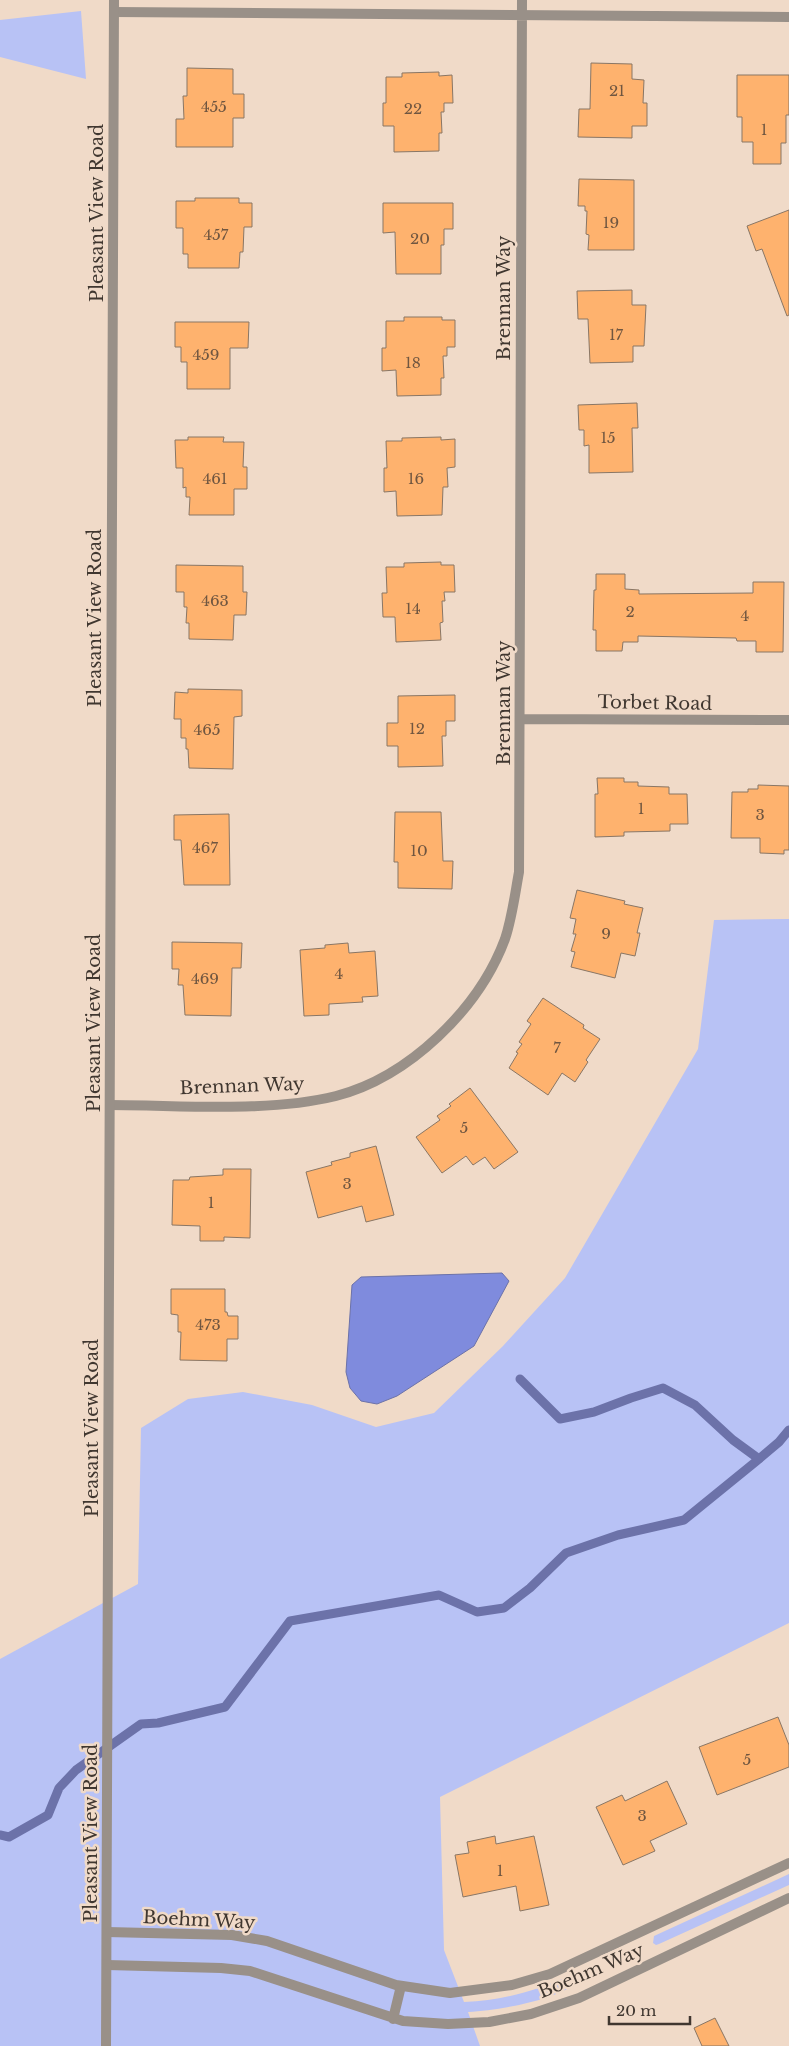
<svg xmlns="http://www.w3.org/2000/svg" width="789" height="2046" font-family="'Libre Baskerville',serif">
	<style>
		.green { fill: #b8c2f5 }
		.water { fill: #7f8bdd; stroke: #6c72a9 }
		.lines { fill: none; stroke-linecap: round; stroke-linejoin: round }
		.stream { stroke: #6c72a9; stroke-width: 9 }
		.building { fill: #feb26e; stroke: #897665 }
		.minor { stroke: #999088; stroke-width: 10 }
		.tertiary { stroke: #999088; stroke-width: 10 }
		.labels { text-anchor: middle; stroke-width: 5; stroke-linejoin: round; paint-order: stroke }
		.number-label { font-size: 15px; fill: #705640 }
		.street-label { font-size: 18px; fill: #403730; stroke: #f0dac8 }
	</style>
	<rect width="100%" height="100%" fill="#f0dac8"/>
	<path class="green" d="M 81,11 L 86,79 L 0,57 L 0,20 Z
		M 789,919 L 789,1623 L 440,1797 L 444,1950 L 464,2002 C 506,2000 538,1990 576,1973 L 580,1976 L 581,1981 C 553,2001 501,2010 468,2012 L 480,2046 L 0,2046 L 0,1659 L 138,1584 L 141,1428 L 188,1399 L 243,1392 L 312,1405 L 376,1427 L 434,1413 L 503,1346 L 565,1278 L 698,1049 L 714,920 Z
		M 789,1874 L 789,1885 L 659,1944 L 656,1945 L 653,1943 L 654,1936 Z"/>
	<path class="water" d="M 502,1273 L 509,1281 L 474,1346 L 397,1396 L 377,1404 L 361,1401 L 350,1388 L 346,1372 L 352,1285 L 361,1277 Z"/>
	<g class="lines">
		<path class="stream" d="M 520,1379 L 560,1419 L 594,1412 L 631,1398 L 663,1388 L 695,1405 L 733,1440 L 759,1459
			M 0,1835 L 9,1837 L 48,1815 L 59,1788 L 76,1770 L 141,1724 L 158,1723 L 225,1707 L 290,1621 L 439,1595 L 477,1612 L 504,1608 L 530,1588 L 566,1553 L 618,1535 L 684,1520 L 759,1459 L 779,1442 L 789,1430"/>
	</g>
	<path class="building" d="M 591,63 L 632,64 L 632,79 L 644,80 L 643,103 L 647,103 L 647,126 L 632,126 L 632,138 L 578,137 L 579,109 L 590,109 Z
		M 187,68 L 233,69 L 233,94 L 244,94 L 244,118 L 233,118 L 233,147 L 176,147 L 176,119 L 184,119 L 183,96 L 187,96 Z
		M 439,72 L 439,76 L 452,75 L 453,103 L 444,103 L 444,112 L 441,112 L 442,133 L 439,133 L 439,151 L 394,152 L 394,126 L 383,126 L 383,103 L 386,103 L 386,77 L 402,77 L 402,73 Z
		M 737,75 L 789,75 L 789,115 L 786,115 L 786,143 L 781,143 L 781,164 L 753,164 L 753,142 L 742,142 L 742,117 L 737,117 Z
		M 579,179 L 634,180 L 634,250 L 588,250 L 589,235 L 586,234 L 587,211 L 585,211 L 585,206 L 578,206 Z
		M 195,198 L 239,198 L 239,203 L 252,203 L 252,227 L 244,227 L 243,252 L 240,252 L 239,268 L 188,268 L 188,254 L 183,254 L 183,228 L 176,228 L 176,201 L 195,201 Z
		M 383,203 L 453,203 L 453,229 L 444,229 L 444,245 L 441,245 L 441,274 L 396,274 L 395,232 L 383,233 Z
		M 789,210 L 789,315 L 787,316 L 762,249 L 756,251 L 747,226 Z
		M 632,290 L 632,305 L 646,305 L 644,346 L 633,346 L 633,362 L 590,363 L 588,319 L 578,319 L 577,291 Z
		M 404,317 L 442,317 L 442,320 L 455,320 L 455,347 L 447,347 L 447,356 L 443,356 L 444,378 L 441,378 L 441,395 L 397,396 L 396,370 L 382,371 L 382,348 L 386,348 L 386,321 L 404,321 Z
		M 175,322 L 249,322 L 248,348 L 230,348 L 230,389 L 187,389 L 187,362 L 181,362 L 181,347 L 175,347 Z
		M 637,403 L 638,428 L 632,428 L 633,472 L 589,473 L 589,445 L 584,446 L 584,430 L 579,430 L 578,405 Z
		M 188,437 L 224,437 L 223,442 L 244,442 L 243,467 L 247,467 L 247,489 L 234,489 L 234,515 L 189,515 L 190,497 L 186,497 L 186,487 L 183,488 L 183,468 L 176,468 L 175,440 L 188,440 Z
		M 441,437 L 441,440 L 455,439 L 455,467 L 447,468 L 448,487 L 443,487 L 442,515 L 397,516 L 396,491 L 384,492 L 384,468 L 387,468 L 386,441 L 402,441 L 402,438 Z
		M 441,562 L 441,565 L 454,565 L 455,592 L 444,592 L 445,601 L 442,601 L 443,622 L 440,623 L 441,640 L 396,642 L 395,617 L 383,617 L 382,593 L 387,593 L 386,567 L 404,567 L 404,563 Z
		M 176,565 L 243,566 L 243,592 L 247,592 L 246,615 L 234,615 L 233,640 L 189,639 L 189,623 L 186,623 L 187,607 L 184,607 L 184,592 L 176,592 Z
		M 596,574 L 625,574 L 625,589 L 639,590 L 639,594 L 753,593 L 753,582 L 784,582 L 783,652 L 756,652 L 756,641 L 737,641 L 736,638 L 638,636 L 638,642 L 623,642 L 622,651 L 596,651 L 596,630 L 593,630 L 594,590 L 596,590 Z
		M 188,689 L 242,690 L 242,716 L 234,717 L 233,769 L 189,768 L 188,749 L 186,749 L 186,738 L 181,738 L 181,719 L 174,719 L 175,692 L 188,693 Z
		M 455,695 L 455,721 L 446,721 L 446,736 L 442,736 L 443,766 L 398,767 L 398,746 L 387,746 L 387,723 L 398,723 L 398,696 Z
		M 597,778 L 624,778 L 624,782 L 638,782 L 638,786 L 669,787 L 669,794 L 687,794 L 688,824 L 670,824 L 670,831 L 624,832 L 624,836 L 595,837 L 595,794 L 598,794 Z
		M 758,785 L 789,786 L 789,850 L 784,850 L 784,854 L 760,853 L 760,838 L 731,838 L 732,792 L 748,792 L 748,789 L 758,789 Z
		M 395,812 L 441,812 L 443,861 L 453,861 L 452,889 L 398,888 L 398,862 L 394,862 Z
		M 229,814 L 230,885 L 184,885 L 181,840 L 174,840 L 174,815 Z
		M 577,890 L 625,901 L 624,904 L 643,908 L 637,933 L 640,933 L 635,956 L 621,953 L 615,978 L 571,967 L 575,952 L 571,951 L 576,934 L 573,934 L 576,919 L 570,918 Z
		M 172,942 L 242,943 L 241,968 L 232,968 L 231,1016 L 185,1015 L 183,985 L 178,985 L 179,969 L 172,969 Z
		M 348,943 L 349,953 L 375,951 L 378,996 L 362,997 L 363,1002 L 329,1004 L 329,1015 L 304,1016 L 300,950 L 325,948 L 325,945 Z
		M 543,998 L 584,1025 L 583,1028 L 600,1039 L 586,1060 L 588,1062 L 575,1082 L 562,1073 L 548,1095 L 509,1068 L 518,1053 L 516,1052 L 522,1044 L 519,1042 L 531,1024 L 527,1021 Z
		M 470,1088 L 518,1152 L 494,1169 L 485,1157 L 473,1165 L 466,1156 L 442,1173 L 416,1137 L 440,1120 L 437,1116 L 451,1106 L 449,1104 Z
		M 376,1146 L 394,1215 L 366,1222 L 362,1206 L 318,1218 L 306,1172 L 332,1165 L 331,1162 L 350,1157 L 350,1153 Z
		M 223,1169 L 251,1169 L 250,1238 L 224,1237 L 224,1241 L 200,1241 L 200,1226 L 172,1225 L 173,1180 L 189,1180 L 190,1177 L 223,1175 Z
		M 171,1289 L 225,1289 L 225,1312 L 227,1312 L 228,1316 L 238,1316 L 238,1339 L 227,1339 L 227,1361 L 180,1360 L 181,1332 L 178,1332 L 178,1315 L 171,1314 Z
		M 778,1717 L 789,1745 L 789,1767 L 717,1795 L 699,1747 Z
		M 667,1781 L 687,1824 L 650,1841 L 655,1851 L 623,1865 L 596,1807 L 622,1795 L 625,1801 Z
		M 495,1836 L 496,1844 L 534,1836 L 549,1905 L 520,1911 L 516,1886 L 463,1897 L 455,1855 L 469,1853 L 467,1842 Z
		M 715,2018 L 729,2046 L 702,2046 L 694,2028 Z"/>
	<g class="lines">
		<path class="minor" d="M 114,12 L 789,17
			M 520,719 L 789,720
			M 110,1105 C 182,1105 267,1113 336,1096 C 409,1077 479,1009 505,939 C 512,918 515,894 519,872 L 522,0
			M 107,1932 L 232,1935 L 267,1941 L 396,1985 L 450,1993 L 512,1985 L 550,1974 L 789,1863
			M 107,1965 L 221,1968 L 250,1971 L 403,2021 L 448,2024 L 489,2022 L 531,2014 L 579,1998 L 789,1898
			M 393,2019 L 401,1986"/>
		<path class="tertiary" d="M 106,2046 L 114,0"/>
	</g>
	<g class="labels">
		<g class="number-label">
			<text x="617" y="96">21</text>
			<text x="214" y="112">455</text>
			<text x="413" y="114">22</text>
			<text x="764" y="135">1</text>
			<text x="611" y="228">19</text>
			<text x="216" y="240">457</text>
			<text x="420" y="244">20</text>
			<text x="616" y="340">17</text>
			<text x="206" y="360">459</text>
			<text x="413" y="368">18</text>
			<text x="608" y="443">15</text>
			<text x="215" y="484">461</text>
			<text x="416" y="484">16</text>
			<text x="215" y="606">463</text>
			<text x="413" y="614">14</text>
			<text x="630" y="617">2</text>
			<text x="745" y="621">4</text>
			<text x="417" y="734">12</text>
			<text x="207" y="735">465</text>
			<text x="641" y="814">1</text>
			<text x="760" y="820">3</text>
			<text x="205" y="853">467</text>
			<text x="419" y="856">10</text>
			<text x="606" y="939">9</text>
			<text x="339" y="979">4</text>
			<text x="205" y="984">469</text>
			<text x="557" y="1053">7</text>
			<text x="464" y="1133">5</text>
			<text x="347" y="1189">3</text>
			<text x="211" y="1208">1</text>
			<text x="208" y="1330">473</text>
			<text x="747" y="1765">5</text>
			<text x="642" y="1821">3</text>
			<text x="500" y="1876">1</text>
		</g>
		<g class="street-label">
			<text transform="translate(97 213) rotate(-90)" y="6">Pleasant View Road</text>
			<text transform="translate(504 298) rotate(-90)" y="6">Brennan Way</text>
			<text transform="translate(95 618) rotate(-90)" y="6">Pleasant View Road</text>
			<text transform="translate(504 703) rotate(-90)" y="6">Brennan Way</text>
			<text transform="translate(655 703) rotate(1)" y="6">Torbet Road</text>
			<text transform="translate(94 1023) rotate(-90)" y="6">Pleasant View Road</text>
			<text transform="translate(242 1086) rotate(-2)" y="6">Brennan Way</text>
			<text transform="translate(92 1428) rotate(-90)" y="6">Pleasant View Road</text>
			<text transform="translate(91 1833) rotate(-90)" y="6">Pleasant View Road</text>
			<text transform="translate(199 1920) rotate(3)" y="6">Boehm Way</text>
			<text transform="translate(591 1971) rotate(-23)" y="6">Boehm Way</text>
		</g>
	</g>
	<path d="M609 2016v8h81v-8" fill="none" stroke="#403730" stroke-width="2.5"/>
	<text x="616" y="2016" font-size="15" fill="#403730" stroke="#f0dac8" stroke-width="4" paint-order="stroke">20 m</text>
</svg>
